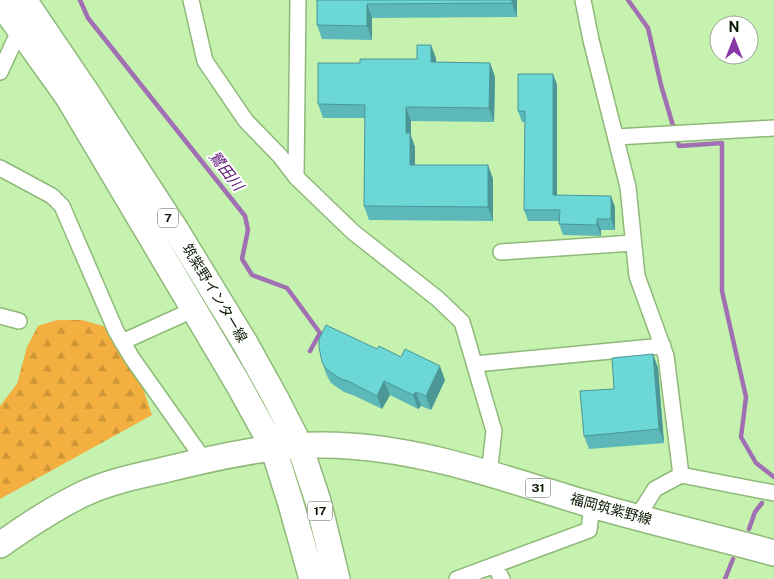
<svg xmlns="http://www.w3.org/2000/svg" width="774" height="579" font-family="'Public Sans','Noto Sans JP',sans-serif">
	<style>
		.forest { fill: url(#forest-firs) }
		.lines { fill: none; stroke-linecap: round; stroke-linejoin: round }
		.stream { stroke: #a070b3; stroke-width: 4.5 }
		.street-casing { stroke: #8fb979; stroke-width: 18 }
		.primary-casing { stroke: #8fb979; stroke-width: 28 }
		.street { stroke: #fff; stroke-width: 15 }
		.primary { stroke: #fff; stroke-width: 25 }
		.wall { fill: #5db9b9 }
		.shaded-wall { fill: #4c9696 }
		.building { fill: #6cd7d7; stroke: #4c9696 }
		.labels { text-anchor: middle; stroke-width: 4; stroke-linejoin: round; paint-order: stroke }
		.shield { fill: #fff; stroke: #535d4e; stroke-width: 1 }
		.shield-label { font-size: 12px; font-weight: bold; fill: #091802 }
		.street-label { font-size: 14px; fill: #091802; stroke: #fff }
		.water-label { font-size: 15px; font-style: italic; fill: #5a1472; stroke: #fff }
	</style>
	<defs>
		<pattern id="forest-firs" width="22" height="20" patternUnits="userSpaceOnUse" patternTransform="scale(1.25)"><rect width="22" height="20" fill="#f3af3f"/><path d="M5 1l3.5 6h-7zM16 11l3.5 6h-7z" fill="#cf9636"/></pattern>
	</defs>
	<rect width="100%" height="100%" fill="#c6f2b0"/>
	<path class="forest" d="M 57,320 L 82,320 L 103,326 L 129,346 L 152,415 L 0,499 L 0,406 L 17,384 L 27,347 L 38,326 Z"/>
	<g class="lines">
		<path class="stream" d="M 80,0 L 88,18 L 245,216 L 248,230 L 242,259 L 252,275 L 287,288 L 320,333 L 310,351
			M 628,0 L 648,28 L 661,85 L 679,146 L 722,143 L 722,291 L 746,397 L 741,437 L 756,463 L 774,477
			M 749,529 L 755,512 L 762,503
			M 725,579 L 733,559"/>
		<defs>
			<path id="street" d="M 191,0 L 205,61 L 246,121 L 280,156 L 296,177 L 353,232 L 438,299 L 462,322 L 494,431 L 489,474
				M 583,0 L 591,40 L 628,187 L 637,276 L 666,356 L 681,475 L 655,489 L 638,516
				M 0,72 L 20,29
				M 616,137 L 774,128
				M 0,168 L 52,196 L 62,206 L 116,331 L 132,358 L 204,460
				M 296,177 L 298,0
				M 501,252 L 633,243
				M 0,316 L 19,321
				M 122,342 L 195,309
				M 475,364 L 663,346
				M 681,475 L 774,493
				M 494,565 L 502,579
				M 457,579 L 589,530 L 592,504"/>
			<path id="primary" d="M 24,0 L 85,90 L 176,230 L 245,343 L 275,397 L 299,444 L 318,501 L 337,579
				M 0,2 L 68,97 L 237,382 L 273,447 L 291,504 L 312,579
				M 0,545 C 27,526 52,509 83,494 C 108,482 137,476 164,470 C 225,455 286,441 349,446 C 431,451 511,481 589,504 C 650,522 713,536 774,553"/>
		</defs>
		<use href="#street" class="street-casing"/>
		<use href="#primary" class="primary-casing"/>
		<use href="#street" class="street"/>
		<use href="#primary" class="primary"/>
	</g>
	<path class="wall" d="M 317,0 L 517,0 L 517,17 L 372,18 L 372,40 L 322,39 L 317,25 Z
		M 436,58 L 436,62 L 490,63 L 495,77 L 494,122 L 411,121 L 411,136 L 415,147 L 415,165 L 488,165 L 493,179 L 493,221 L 369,220 L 364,206 L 365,118 L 323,118 L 318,104 L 360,63 Z
		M 553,74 L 557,85 L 557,195 L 615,207 L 615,230 L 601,230 L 601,236 L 563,235 L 559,224 L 559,221 L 528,221 L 524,210 L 525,122 L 522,122 L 518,111 Z
		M 653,354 L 658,368 L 664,443 L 589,449 L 584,436 L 614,389 Z
		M 322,362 L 445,380 L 431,410 L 421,406 L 418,409 L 390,395 L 382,409 L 355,396 L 344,392 L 331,383 L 327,376 Z"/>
	<path class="shaded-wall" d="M 512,0 L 517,0 L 517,17 L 512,3 Z
		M 367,4 L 372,18 L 372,40 L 367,26 Z
		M 431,45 L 436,58 L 436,76 L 431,62 Z
		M 490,63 L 495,77 L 494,122 L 489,108 Z
		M 553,74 L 557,85 L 557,205 L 553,195 Z
		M 406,107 L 411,121 L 411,136 L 415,147 L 415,178 L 410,165 L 406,133 Z
		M 488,165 L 493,179 L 493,221 L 488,207 Z
		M 611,196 L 615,207 L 615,230 L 611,219 Z
		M 597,219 L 601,230 L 601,236 L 597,225 Z
		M 653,354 L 658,368 L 664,443 L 659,429 Z
		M 440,366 L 445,380 L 431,410 L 426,396 Z
		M 384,381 L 390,395 L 382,409 L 377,396 Z
		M 416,392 L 421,406 L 418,409 L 413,395 Z"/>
	<path class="building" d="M 317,0 L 512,0 L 512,3 L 367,4 L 367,26 L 317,25 Z
		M 417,45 L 431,45 L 431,62 L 490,63 L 489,108 L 406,107 L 406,133 L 410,133 L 410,165 L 488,165 L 488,207 L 364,206 L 365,105 L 318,104 L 318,63 L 360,63 L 360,59 L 417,59 Z
		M 518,74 L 553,74 L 553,195 L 611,196 L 611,219 L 597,219 L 597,225 L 559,224 L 560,210 L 524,210 L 525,111 L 518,111 Z
		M 326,325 L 377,349 L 379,346 L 401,357 L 405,349 L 440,366 L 426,396 L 416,392 L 413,395 L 384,381 L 377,396 L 350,382 L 339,378 L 326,369 L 322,362 L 319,347 L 319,339 Z
		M 653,354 L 659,429 L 584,436 L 580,391 L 614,389 L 612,358 Z"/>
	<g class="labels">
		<g class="shield">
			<rect x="158" y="208.5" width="20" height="19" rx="4"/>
			<rect x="525.5" y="478.5" width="25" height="19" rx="4"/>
			<rect x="307.5" y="501.5" width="25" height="19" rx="4"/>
		</g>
		<g class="shield-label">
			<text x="168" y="222">7</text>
			<text x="538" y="492">31</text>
			<text x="320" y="515">17</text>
		</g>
		<g class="street-label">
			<text transform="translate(215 293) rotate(59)" y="5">筑紫野インター線</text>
			<text transform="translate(611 509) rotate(15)" y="5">福岡筑紫野線</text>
		</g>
		<g class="water-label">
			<text transform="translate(226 171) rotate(52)" y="5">鷺田川</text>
		</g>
	</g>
	<g transform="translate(734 40)"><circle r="24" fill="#ffffff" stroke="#9da39a"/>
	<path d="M0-4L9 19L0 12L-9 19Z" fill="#8837a6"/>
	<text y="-8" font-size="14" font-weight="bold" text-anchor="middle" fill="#091802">N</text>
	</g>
</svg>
